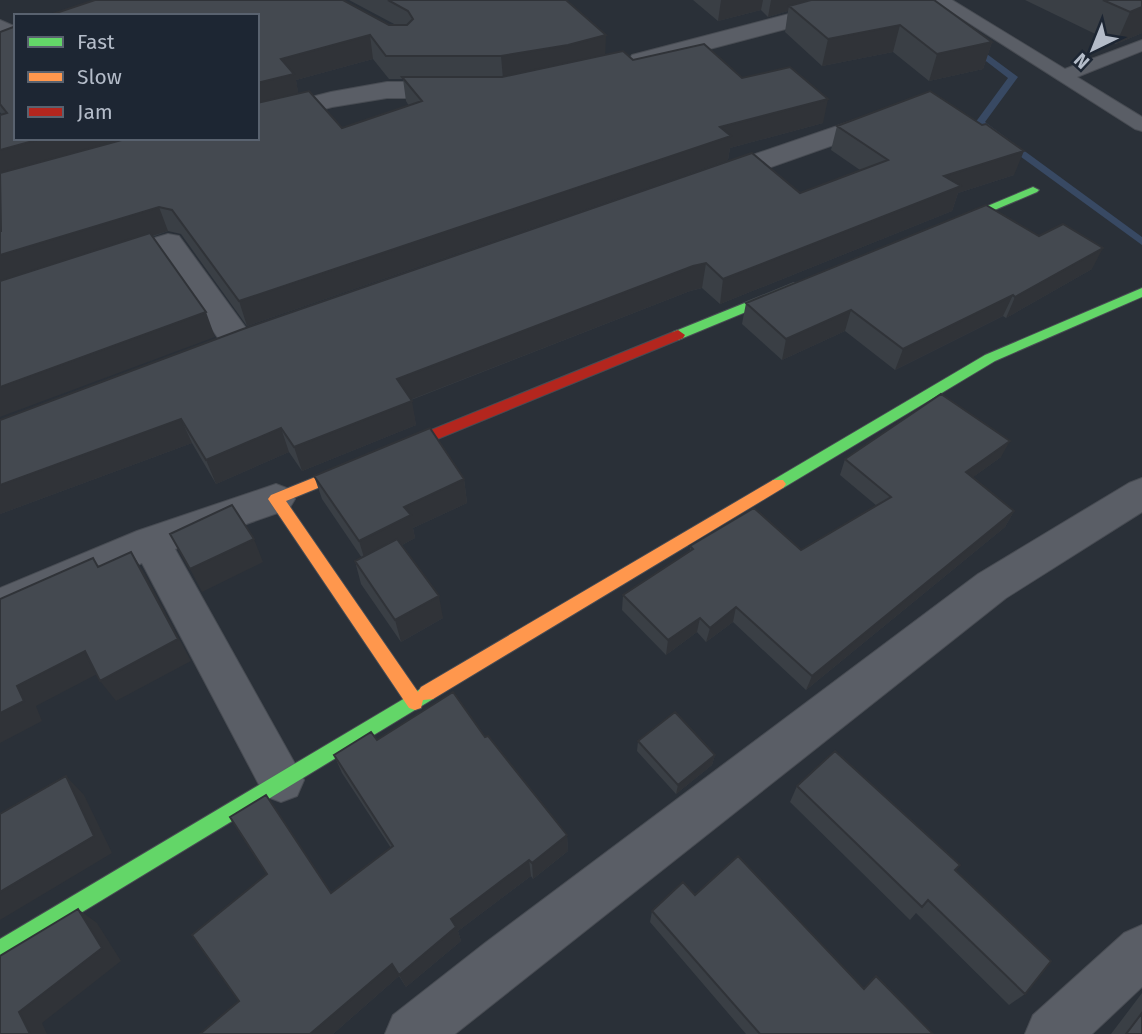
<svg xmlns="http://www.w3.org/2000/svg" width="1142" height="1034" font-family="'Fira Sans',sans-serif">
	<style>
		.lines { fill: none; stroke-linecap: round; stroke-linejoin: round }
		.stream { fill: #384963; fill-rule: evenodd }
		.lane-casing { stroke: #484c53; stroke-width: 2 }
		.street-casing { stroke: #484c53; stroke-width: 2 }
		.fast-casing { stroke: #484c53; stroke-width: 2 }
		.slow-casing { stroke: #484c53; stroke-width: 2 }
		.jam-casing { stroke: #484c53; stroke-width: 2 }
		.lane { fill: #5a5e66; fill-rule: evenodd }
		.street { fill: #5a5e66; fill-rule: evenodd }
		.fast { fill: #63d668; fill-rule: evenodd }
		.slow { fill: #ff974d; fill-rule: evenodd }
		.jam { fill: #b3261e; fill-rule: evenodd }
		.wall { fill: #3a3f45; fill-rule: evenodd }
		.shaded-wall { fill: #303338 }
		.building { fill: #444950; stroke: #303338; stroke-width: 2 }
	</style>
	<rect width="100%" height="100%" fill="#2a3038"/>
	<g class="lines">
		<path class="stream" d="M 972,43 L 1018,77 L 985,122 L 1142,237 L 1142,245 L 977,125 L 975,123 L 1008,78 L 969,48 L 968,46 Z"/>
		<defs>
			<path id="lane" d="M 933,0 L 952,0 L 1065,69 L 1142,40 L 1142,51 L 1077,77 L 1142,117 L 1142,131 L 1135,129 Z"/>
			<path id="street" d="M 843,0 L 880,0 L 877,5 L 641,67 L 632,65 L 629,60 L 632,55 Z
				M 0,20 L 16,27 L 16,45 L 0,38 Z
				M 387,82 L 455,82 L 464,85 L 468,90 L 464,95 L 455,98 L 387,98 L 332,107 L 257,127 L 257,111 L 331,92 Z
				M 884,110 L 893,112 L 897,118 L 893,124 L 723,184 L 713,186 L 703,184 L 699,178 L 703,172 Z
				M 168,234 L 179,236 L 251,335 L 256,343 L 251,351 L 239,354 L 227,351 L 161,255 L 108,272 L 97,269 L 93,262 L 97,255 Z
				M 1142,478 L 1142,512 L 1006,598 L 455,1034 L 385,1034 L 393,1015 L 485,943 L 978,574 L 1129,483 Z
				M 276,484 L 289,489 L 295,499 L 289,509 L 175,549 L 304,780 L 297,796 L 281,802 L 265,796 L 142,563 L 0,623 L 0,588 L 137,531 Z
				M 1142,925 L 1142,987 L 1092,1034 L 1025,1034 L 1033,1015 L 1124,933 Z"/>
			<path id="fast" d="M 1033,187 L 1039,190 L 1037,192 L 945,231 L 941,232 L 935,228 Z
				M 794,283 L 800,287 L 799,290 L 683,338 L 678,340 L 671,335 L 673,332 Z
				M 1142,288 L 1142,297 L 995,361 L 783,488 L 773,488 L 770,484 L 773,480 L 985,355 Z
				M 427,685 L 433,687 L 436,693 L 433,699 L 0,962 L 0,939 Z"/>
			<path id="slow" d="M 340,467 L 345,469 L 348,473 L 345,477 L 286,501 L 418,692 L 421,687 L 773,480 L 783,480 L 786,484 L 783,488 L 433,699 L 423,700 L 421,708 L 415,710 L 409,708 L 268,499 L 271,495 Z"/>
			<path id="jam" d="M 678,330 L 685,335 L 683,338 L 345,477 L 335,477 L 332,473 L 335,469 Z"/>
		</defs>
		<use href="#lane" class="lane-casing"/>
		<use href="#street" class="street-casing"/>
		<use href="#fast" class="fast-casing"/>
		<use href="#slow" class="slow-casing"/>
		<use href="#jam" class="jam-casing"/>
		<use href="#lane" class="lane"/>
		<use href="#street" class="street"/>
		<use href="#fast" class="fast"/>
		<use href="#slow" class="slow"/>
		<use href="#jam" class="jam"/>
	</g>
	<path class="wall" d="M 95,0 L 396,25 L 349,0 L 566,0 L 605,54 L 742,78 L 823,123 L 730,148 L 728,160 L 247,326 L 181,234 L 168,231 L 152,237 L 215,337 L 1,231 L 2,115 L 0,112 L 0,32 L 16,138 L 257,138 ZM 373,59 L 389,79 L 403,79 L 406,101 L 409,106 L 342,128 L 298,93 L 296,80 Z
		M 693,0 L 934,0 L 992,42 L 983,69 L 929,81 L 893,52 L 822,66 L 785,32 L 788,11 L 768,17 L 761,10 L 718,21 Z
		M 1025,0 L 1142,0 L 1142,33 L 1116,44 Z
		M 837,126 L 1014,175 L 958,193 L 952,211 L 720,304 L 702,288 L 690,291 L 411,400 L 416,425 L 302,471 L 289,452 L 216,484 L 192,443 L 0,514 L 0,420 L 800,193 L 860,170 L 831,150 Z
		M 1092,269 L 1006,318 L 1003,316 L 895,370 L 845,331 L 782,360 L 742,324 L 746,303 Z
		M 1001,457 L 973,477 L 1014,511 L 1005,527 L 806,690 L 733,622 L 706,642 L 697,632 L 666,655 L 622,610 L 623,595 L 690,551 L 690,546 L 801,550 L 877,506 L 840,475 L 845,459 Z
		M 314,476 L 464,479 L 467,503 L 413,528 L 415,538 L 402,545 L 443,618 L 401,642 L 361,584 L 355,561 L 362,558 L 322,499 Z
		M 485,737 L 567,835 L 568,851 L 533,879 L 531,876 L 458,931 L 461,941 L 406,987 L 399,976 L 333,1034 L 200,1034 L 239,1001 L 331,893 L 391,848 L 342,773 L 334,755 L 377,740 Z
		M 638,741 L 715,755 L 712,765 L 676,794 L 637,751 Z
		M 797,786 L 955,870 L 1025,994 L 1009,1005 L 916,913 L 910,920 L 790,802 Z
		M 695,895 L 864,988 L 876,976 L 933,1034 L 746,1034 L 650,922 L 652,911 Z
		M 1142,993 L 1142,1034 L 1111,1034 Z"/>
	<path class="shaded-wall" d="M 721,0 L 763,0 L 761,10 L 718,21 Z
		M 771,0 L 833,0 L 789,6 L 788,11 L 768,17 Z
		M 1142,7 L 1142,33 L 1116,44 L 1130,12 Z
		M 900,25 L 893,52 L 822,66 L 828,39 Z
		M 370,35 L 373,59 L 296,80 L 299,97 L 257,109 L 257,83 L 281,59 Z
		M 606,35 L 605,59 L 503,79 L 501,56 Z
		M 992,42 L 983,69 L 929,81 L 937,54 Z
		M 828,99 L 823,123 L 730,148 L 728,160 L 247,326 L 239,301 L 720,127 Z
		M 44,138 L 145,138 L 0,177 L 0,150 Z
		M 1024,151 L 1014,175 L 958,193 L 952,211 L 720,304 L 723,279 L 944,176 Z
		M 159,207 L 168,231 L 0,284 L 0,255 Z
		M 1103,248 L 1092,269 L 1006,318 L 1015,297 Z
		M 706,263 L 702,288 L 690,291 L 402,403 L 397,379 L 693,266 Z
		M 1013,295 L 1003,316 L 895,370 L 903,349 Z
		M 851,310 L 845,331 L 782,360 L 786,339 Z
		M 206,312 L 215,337 L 0,417 L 0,387 Z
		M 412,401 L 416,425 L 302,471 L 294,447 Z
		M 181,419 L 192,443 L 0,514 L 0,485 Z
		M 281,428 L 289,452 L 216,484 L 206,460 Z
		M 1010,441 L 1001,457 L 958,488 L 966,472 Z
		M 464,479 L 467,503 L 413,528 L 415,538 L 366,564 L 359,541 L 404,507 Z
		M 1014,511 L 1005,527 L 806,690 L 812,676 Z
		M 254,539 L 263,562 L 202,592 L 190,569 Z
		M 131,552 L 145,574 L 191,661 L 116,701 L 100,681 Z
		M 439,596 L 443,618 L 401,642 L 395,620 Z
		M 736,607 L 733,622 L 706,642 L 710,628 Z
		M 700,618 L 697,632 L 666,655 L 668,640 Z
		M 85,651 L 101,672 L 36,706 L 42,721 L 0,743 L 0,713 L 17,686 Z
		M 715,755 L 712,765 L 676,794 L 678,785 Z
		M 66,776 L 84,795 L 112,853 L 0,920 L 0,892 Z
		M 567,835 L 568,851 L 533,879 L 532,863 Z
		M 529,860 L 531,876 L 458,931 L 461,941 L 406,987 L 399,975 L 451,919 Z
		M 78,909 L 97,923 L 121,961 L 42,1023 L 47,1034 L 30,1034 L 19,1012 Z
		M 392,964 L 399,976 L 333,1034 L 310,1034 Z"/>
	<path class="building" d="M 95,0 L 343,0 L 389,25 L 407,25 L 413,19 L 408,11 L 388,0 L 566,0 L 606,35 L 568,45 L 501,56 L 386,56 L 370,35 L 281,59 L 294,74 L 257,83 L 257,16 L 47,16 Z
		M 811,0 L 934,0 L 992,42 L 937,54 L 900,25 L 828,39 L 789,6 Z
		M 1103,0 L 1142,0 L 1142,7 L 1130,12 Z
		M 16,26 L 16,138 L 44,138 L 0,150 L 0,115 L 7,113 L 0,104 L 0,32 Z
		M 704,44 L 742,78 L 790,67 L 828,99 L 720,127 L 731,136 L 239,301 L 172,210 L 159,207 L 0,255 L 0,231 L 1,231 L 0,173 L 129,138 L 257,138 L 257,103 L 309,91 L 342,128 L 422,101 L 402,77 L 502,77 L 623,51 L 633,60 Z
		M 930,91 L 982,125 L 986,124 L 1024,151 L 944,176 L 961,186 L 723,279 L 706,263 L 693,266 L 397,379 L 412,401 L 294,447 L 281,428 L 206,460 L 181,419 L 0,485 L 0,420 L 243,329 L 752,153 L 800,193 L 888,160 L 837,126 Z
		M 986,205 L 1039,236 L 1063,224 L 1103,248 L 1015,297 L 1013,295 L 903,349 L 851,310 L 786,339 L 746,303 Z
		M 150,233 L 206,312 L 0,387 L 0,281 Z
		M 941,394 L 1010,441 L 966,472 L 1014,511 L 812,676 L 736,607 L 710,628 L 700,618 L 668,640 L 623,595 L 693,549 L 690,546 L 754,508 L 801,550 L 891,497 L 845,459 Z
		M 430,428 L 464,479 L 404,507 L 411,515 L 359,541 L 314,476 Z
		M 232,505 L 254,539 L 190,569 L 170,534 Z
		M 397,539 L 439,596 L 395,620 L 355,561 Z
		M 131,552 L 178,639 L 100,681 L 85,651 L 17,686 L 24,701 L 0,713 L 0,599 L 93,558 L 98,567 Z
		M 453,692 L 485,737 L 488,736 L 567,835 L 532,863 L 529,860 L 451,919 L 456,927 L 399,975 L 392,964 L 310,1034 L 200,1034 L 239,1001 L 192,935 L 267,874 L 230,817 L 266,795 L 331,893 L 393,846 L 334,755 L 371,732 L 377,740 Z
		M 675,712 L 715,755 L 678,785 L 638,741 Z
		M 835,751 L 960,865 L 955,870 L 1051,961 L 1025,994 L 928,900 L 922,907 L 797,786 Z
		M 66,776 L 94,836 L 0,892 L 0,814 Z
		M 738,856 L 864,989 L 876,976 L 933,1034 L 760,1034 L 652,911 L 683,882 L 695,895 Z
		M 78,909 L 102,948 L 19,1012 L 30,1034 L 0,1034 L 0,956 Z
		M 1142,1013 L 1142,1034 L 1126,1034 Z"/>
	<rect x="14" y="14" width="245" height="126" fill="#1d2633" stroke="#59626f" stroke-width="2"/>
	<rect x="28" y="37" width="35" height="10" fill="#63d668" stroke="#59626f" stroke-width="2"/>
	<text x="77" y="49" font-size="21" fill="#b4bcc9">Fast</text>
	<rect x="28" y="72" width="35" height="10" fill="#ff974d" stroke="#59626f" stroke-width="2"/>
	<text x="77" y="84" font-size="21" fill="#b4bcc9">Slow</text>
	<rect x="28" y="107" width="35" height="10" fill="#b3261e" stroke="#59626f" stroke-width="2"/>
	<text x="77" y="119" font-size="21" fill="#b4bcc9">Jam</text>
	<g transform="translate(1093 49) rotate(223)" stroke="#1d2633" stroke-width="5" paint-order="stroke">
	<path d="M0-5L12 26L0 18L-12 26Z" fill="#b4bcc9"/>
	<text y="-10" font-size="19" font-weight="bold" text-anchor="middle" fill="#b4bcc9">N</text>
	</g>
</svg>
